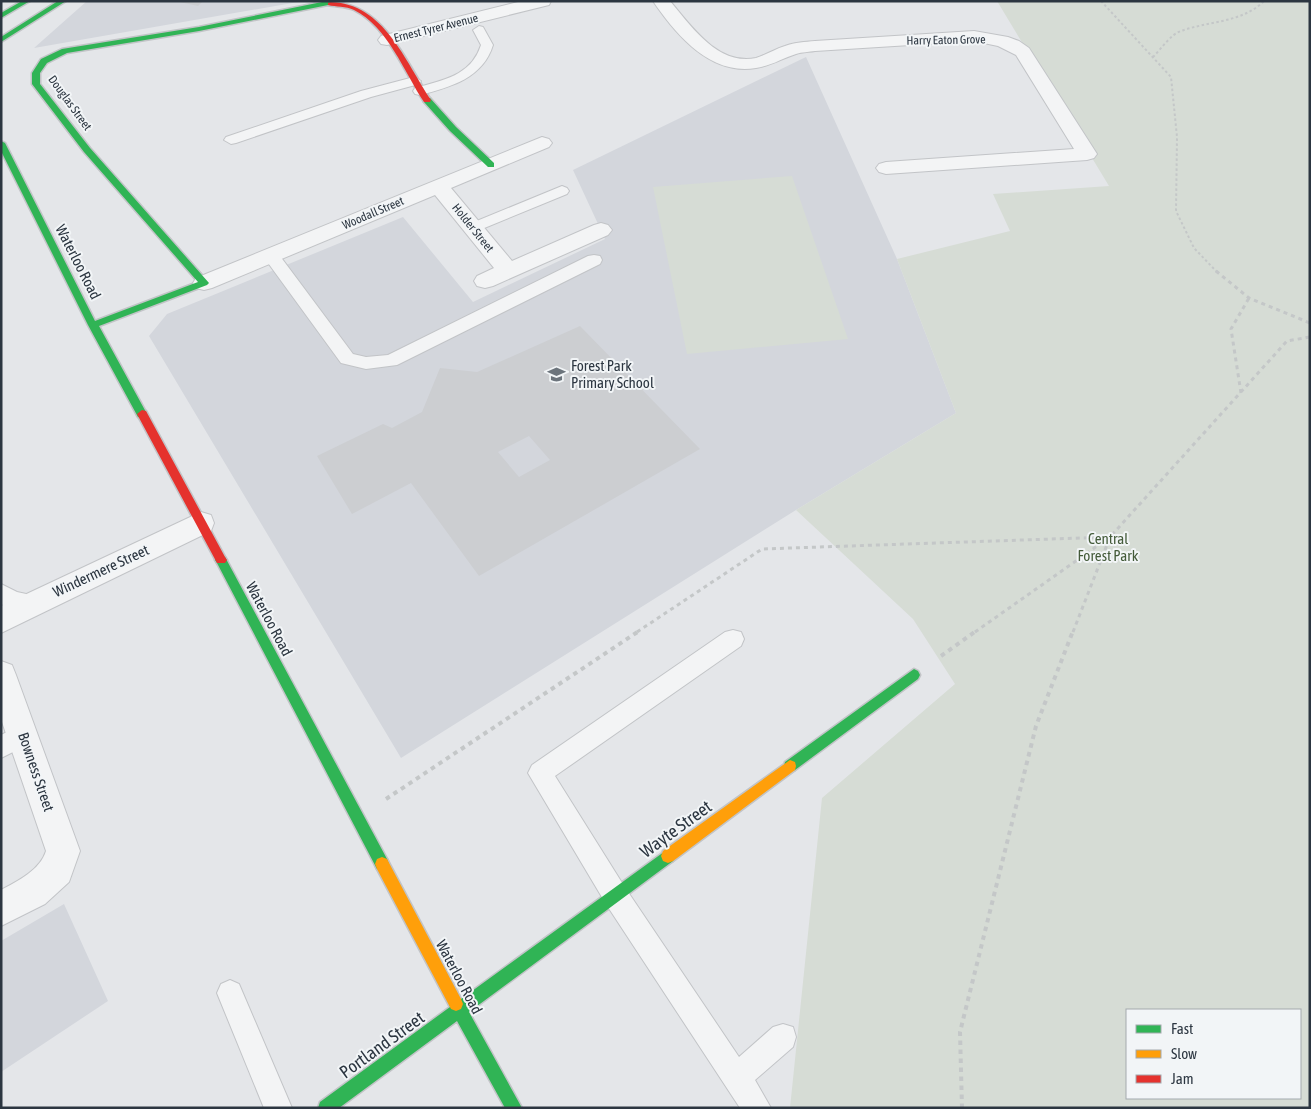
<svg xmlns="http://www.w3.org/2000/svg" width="1311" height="1109" font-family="'Asap Condensed',sans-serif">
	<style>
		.built { fill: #d3d6dc }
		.green { fill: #d6dcd5; fill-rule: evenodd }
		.building { fill: #ccced1; fill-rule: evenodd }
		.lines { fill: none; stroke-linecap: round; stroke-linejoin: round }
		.lane-casing { stroke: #c2c4c7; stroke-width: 2 }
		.street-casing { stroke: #c2c4c7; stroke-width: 2 }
		.fast-casing { stroke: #c2c4c7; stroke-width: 3 }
		.slow-casing { stroke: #c2c4c7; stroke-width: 3 }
		.jam-casing { stroke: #c2c4c7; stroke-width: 3 }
		.path-far2 { stroke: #c4c7c8; stroke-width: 2; stroke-dasharray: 2.5 2.5; stroke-linecap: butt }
		.path-far1 { stroke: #c4c7c8; stroke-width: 3; stroke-dasharray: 4 4; stroke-linecap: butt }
		.path { stroke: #c4c7c8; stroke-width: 4; stroke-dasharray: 4.5 4.5; stroke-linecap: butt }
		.lane { fill: #f3f4f5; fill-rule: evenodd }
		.street { fill: #f3f4f5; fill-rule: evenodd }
		.fast { fill: #30b455; fill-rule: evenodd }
		.slow { fill: #ff9f0a; fill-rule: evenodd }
		.jam { fill: #e5322d; fill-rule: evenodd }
		.labels { text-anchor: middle; stroke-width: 4; stroke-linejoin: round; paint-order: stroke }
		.far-street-label { font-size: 12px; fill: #2c3641; stroke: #f2f5f7 }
		.street-label { font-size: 15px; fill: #2c3641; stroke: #f2f5f7 }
		.poi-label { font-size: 15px; fill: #2c3641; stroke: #f2f5f7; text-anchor: start }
		.park-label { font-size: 15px; fill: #445b3a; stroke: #f2f5f7 }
		.near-street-label { font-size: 18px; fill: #2c3641; stroke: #f2f5f7 }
	</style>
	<rect width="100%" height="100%" fill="#e4e6e9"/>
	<path class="built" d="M 87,1 L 304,1 L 34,48 Z
		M 806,57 L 897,259 L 956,413 L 796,510 L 401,758 L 149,336 L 167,314 L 403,217 L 473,302 L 605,239 L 573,170 Z
		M 64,904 L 108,1001 L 1,1072 L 1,941 Z"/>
	<path class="green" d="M 997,1 L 1310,1 L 1310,1108 L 790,1108 L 822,798 L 955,684 L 913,619 L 796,510 L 956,413 L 897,259 L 1010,231 L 993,194 L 1109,186 ZM 1127,1010 L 1300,1010 L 1300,1098 L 1127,1098 Z
		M 792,176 L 848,339 L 687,354 L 653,187 Z"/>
	<path class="building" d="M 175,1 L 203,1 L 198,6 Z
		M 580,326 L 700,449 L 479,576 L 411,483 L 352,514 L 317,456 L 383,424 L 392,428 L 422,412 L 440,368 L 477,372 ZM 529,436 L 550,460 L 519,477 L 498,452 Z"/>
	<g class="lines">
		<defs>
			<path id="lane" d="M 479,26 L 483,27 L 493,45 C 483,78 451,87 420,95 L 415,94 L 413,91 L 415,88 C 443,80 471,76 481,45 L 473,30 Z
				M 414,77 L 421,81 L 419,84 L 371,97 L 236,143 L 231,144 L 224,140 L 226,137 L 361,91 Z
				M 562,186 L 567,188 L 569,191 L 567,194 L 477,231 L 467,231 L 464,228 L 467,225 Z
				M 271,251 L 277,252 L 353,354 L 366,357 L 388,355 L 588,256 L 594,255 L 600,256 L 602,260 L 600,264 L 397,365 L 366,369 L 341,363 L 263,256 L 265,252 Z
				M 1,584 L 17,592 L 40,597 L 43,603 L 40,609 C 28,614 12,610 1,604 Z
				M 733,630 L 741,632 L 744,639 L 741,646 L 555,776 L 624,886 L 739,1057 L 773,1027 L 783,1024 L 793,1027 L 796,1037 L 793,1047 L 755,1080 L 771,1108 L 740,1108 L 606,904 L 528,773 L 532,765 L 725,632 Z
				M 23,724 L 31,727 L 34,735 L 31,743 L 1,758 L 1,735 Z
				M 230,980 L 239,984 L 292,1108 L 264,1108 L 217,993 L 221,984 Z"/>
			<path id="street" d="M 522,1 L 551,1 L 549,5 L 387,45 L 381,44 L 378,40 L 381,36 Z
				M 653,1 L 670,1 C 691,26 718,66 756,58 C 766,55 775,49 785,46 C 795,42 805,42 815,41 L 974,31 L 1008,37 L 1019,41 L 1029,48 L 1097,154 L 1094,158 L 1087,160 L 886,174 L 879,172 L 876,168 L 879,164 L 886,162 L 1074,149 L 1016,55 L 998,46 L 974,41 L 815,51 C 809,52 802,52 796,54 C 783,58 771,66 756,68 C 711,76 676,35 653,1 Z
				M 542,137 L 549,139 L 552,143 L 549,147 L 451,188 L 512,261 L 594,225 L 601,223 L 608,225 L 612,230 L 608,235 L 493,286 L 485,288 L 477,286 L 474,281 L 477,276 L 494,268 L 435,195 L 212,288 L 204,290 L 196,288 L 193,283 L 196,278 Z
				M 201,512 L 211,515 L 214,523 L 211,531 L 1,633 L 1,606 Z
				M 1,661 L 12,665 L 16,675 L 80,851 L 69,882 L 45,904 L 1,926 L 1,890 C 18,881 40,870 46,851 L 1,719 Z"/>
			<path id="fast" d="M 22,1 L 30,1 L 1,18 L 1,13 Z
				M 58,1 L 66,1 L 1,42 L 1,37 Z
				M 322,2 L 330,2 L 333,4 L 199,31 L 67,53 L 47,63 L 40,73 L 40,84 L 90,148 L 209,283 L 207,285 L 99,326 L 147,414 L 142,418 L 138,417 L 88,325 L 1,151 L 1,141 L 5,143 L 95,321 L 198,282 L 84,152 L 32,84 L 32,73 L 41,59 L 62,49 L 199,27 Z
				M 424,98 L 430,98 L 456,127 L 494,163 L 494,167 L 488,167 L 450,131 L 424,102 Z
				M 221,555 L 225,557 L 387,859 L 389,864 L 387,869 L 382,871 L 377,869 L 217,563 L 215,560 L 217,557 Z
				M 914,669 L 918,671 L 920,675 L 918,679 L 795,770 L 790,772 L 785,770 L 784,766 L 785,762 Z
				M 668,849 L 673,851 L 675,856 L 673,861 L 469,1012 L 522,1108 L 505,1108 L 457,1021 L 339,1108 L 318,1108 L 320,1102 L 450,1007 L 449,1004 L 451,999 L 456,997 L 461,999 Z"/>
			<path id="slow" d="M 790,760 L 795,762 L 796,766 L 795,770 L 673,861 L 668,863 L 663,861 L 661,856 L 663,851 Z
				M 382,857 L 387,859 L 461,999 L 463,1004 L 461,1009 L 456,1011 L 451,1009 L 377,869 L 375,864 L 377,859 Z"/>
			<path id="jam" d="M 330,2 C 384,3 405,61 431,100 L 430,102 L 424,102 C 404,72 388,27 354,10 C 346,6 336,7 328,5 L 328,3 Z
				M 142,410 L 146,411 L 225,557 L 227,560 L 225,563 L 217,563 L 137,414 Z"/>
		</defs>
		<use href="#lane" class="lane-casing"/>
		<use href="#street" class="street-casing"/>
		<use href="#fast" class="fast-casing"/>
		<use href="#slow" class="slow-casing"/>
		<use href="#jam" class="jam-casing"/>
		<path class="path-far2" d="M 1101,1 L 1171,77 L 1177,137 L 1176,211 L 1194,248 L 1217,272
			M 1153,57 C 1161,49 1171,34 1181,31 C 1208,21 1242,23 1264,1"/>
		<path class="path-far1" d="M 1216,271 L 1249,298 L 1310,323
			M 1241,393 L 1231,329 L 1249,298
			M 637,632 L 762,549 L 1110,537
			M 975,632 L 1110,537 L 1287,341 L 1310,337
			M 1073,632 L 1110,537"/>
		<path class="path" d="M 941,656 L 976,631
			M 386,799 L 639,631
			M 962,1108 L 960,1032 L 1036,726 L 1073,631"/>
		<use href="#lane" class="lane"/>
		<use href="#street" class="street"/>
		<use href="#fast" class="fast"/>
		<use href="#slow" class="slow"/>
		<use href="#jam" class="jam"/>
	</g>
	<defs>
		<symbol id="school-bare" viewBox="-9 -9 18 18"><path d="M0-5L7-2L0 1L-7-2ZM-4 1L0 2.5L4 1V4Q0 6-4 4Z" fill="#6c747c" stroke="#f2f5f7" stroke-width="2.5" paint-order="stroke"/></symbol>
	</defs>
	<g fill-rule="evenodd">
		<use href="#school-bare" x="544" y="362" width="25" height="25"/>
	</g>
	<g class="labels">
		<g class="far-street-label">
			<text transform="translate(436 28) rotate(-14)" y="4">Ernest Tyrer Avenue</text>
			<text transform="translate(946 40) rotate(-1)" y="4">Harry Eaton Grove</text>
			<text transform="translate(70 103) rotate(54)" y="4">Douglas Street</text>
			<text transform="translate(373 213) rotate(-23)" y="4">Woodall Street</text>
			<text transform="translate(473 228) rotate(51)" y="4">Holder Street</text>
		</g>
		<g class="street-label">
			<text transform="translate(78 262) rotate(63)" y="5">Waterloo Road</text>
			<text transform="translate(101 571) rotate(-25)" y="5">Windermere Street</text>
			<text transform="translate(269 619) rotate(62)" y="5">Waterloo Road</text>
			<text transform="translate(36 772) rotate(71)" y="5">Bowness Street</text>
			<text transform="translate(459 977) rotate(62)" y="5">Waterloo Road</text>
		</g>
		<g class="poi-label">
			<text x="571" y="371">Forest Park<tspan x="571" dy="17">Primary School</tspan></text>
		</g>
		<g class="park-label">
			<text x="1108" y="544">Central<tspan x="1108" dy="17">Forest Park</tspan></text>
		</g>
		<g class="near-street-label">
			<text transform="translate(676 829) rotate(-36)" y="6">Wayte Street</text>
			<text transform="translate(382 1045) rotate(-36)" y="6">Portland Street</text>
		</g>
	</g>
	<rect width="1311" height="1109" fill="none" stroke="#2c3641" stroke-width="5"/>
	<rect x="1126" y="1009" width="175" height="90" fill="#f2f5f7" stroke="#a3a9ae"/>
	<rect x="1136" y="1025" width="25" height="8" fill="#30b455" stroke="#a3a9ae"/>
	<text x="1171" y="1034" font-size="15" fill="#2c3641">Fast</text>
	<rect x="1136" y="1050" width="25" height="8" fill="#ff9f0a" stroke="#a3a9ae"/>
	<text x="1171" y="1059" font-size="15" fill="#2c3641">Slow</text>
	<rect x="1136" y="1075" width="25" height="8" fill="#e5322d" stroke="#a3a9ae"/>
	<text x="1171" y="1084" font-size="15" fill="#2c3641">Jam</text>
</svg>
